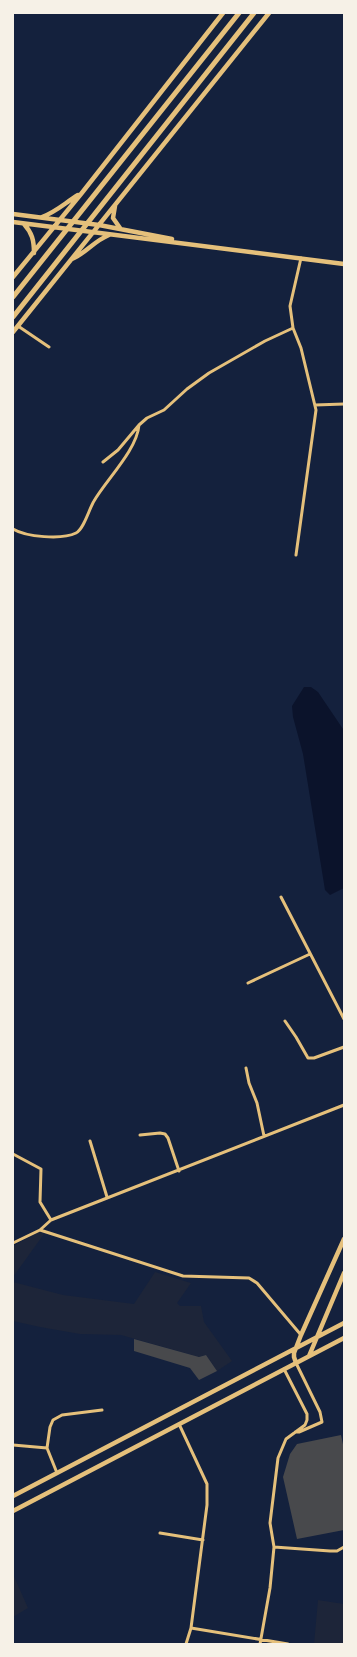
<svg xmlns="http://www.w3.org/2000/svg" width="357" height="1657" font-family="'Nunito Sans',sans-serif">
	<style>
		.green { fill: #1d2539 }
		.water { fill: #0b132b }
		.building { fill: #48494c }
		.lines { fill: none; stroke-linecap: round; stroke-linejoin: round }
		.minor { stroke: #e5c07b; stroke-width: 3 }
		.secondary { stroke: #e5c07b; stroke-width: 4.5 }
		.trunk { stroke: #e5c07b; stroke-width: 5 }
	</style>
	<rect width="100%" height="100%" fill="#14213d"/>
	<path class="green" d="M 39,1232 L 44,1234 L 13,1277 L 13,1246 Z
		M 155,1272 L 191,1283 L 177,1303 L 180,1306 L 201,1306 L 204,1322 L 232,1361 L 217,1371 L 206,1355 L 199,1357 L 121,1335 L 80,1334 L 40,1327 L 13,1321 L 13,1282 L 63,1295 L 134,1304 Z
		M 13,1574 L 28,1608 L 13,1617 Z
		M 318,1600 L 344,1604 L 344,1644 L 314,1644 Z"/>
	<path class="water" d="M 304,687 L 311,687 L 318,692 L 343,729 L 344,739 L 344,888 L 330,895 L 325,890 L 303,754 L 293,717 L 292,706 Z"/>
	<path class="building" d="M 134,1339 L 199,1357 L 206,1355 L 217,1371 L 199,1380 L 190,1368 L 134,1351 Z
		M 341,1435 L 344,1449 L 344,1530 L 297,1539 L 283,1477 L 290,1454 L 297,1444 Z"/>
	<g class="lines">
		<path class="minor" d="M 18,326 L 49,347
			M 315,405 L 344,404
			M 103,462 L 118,450 L 139,425 L 147,418 L 164,410 L 187,389 L 209,373 L 265,341 L 293,328
			M 13,529 C 26,537 62,540 76,533 C 84,529 89,509 94,501 C 106,480 137,450 139,425
			M 296,555 L 316,410 L 301,348 L 293,328 L 290,306 L 301,258
			M 281,897 L 344,1019
			M 248,983 L 310,954
			M 285,1021 L 296,1037 L 308,1058 L 314,1058 L 344,1047
			M 246,1068 L 249,1083 L 257,1103 L 264,1136
			M 140,1135 L 160,1133 L 165,1134 L 168,1138 L 179,1171
			M 90,1141 L 107,1197
			M 13,1154 L 41,1169 L 40,1202 L 51,1220
			M 40,1230 L 183,1276 L 249,1278 L 257,1283 L 301,1335
			M 13,1243 L 40,1230 L 51,1220 L 344,1105
			M 179,1424 L 207,1484 L 207,1505 L 191,1628 L 186,1644
			M 295,1432 L 299,1432 L 322,1422 L 320,1412 L 296,1363
			M 13,1445 L 47,1448
			M 57,1473 L 47,1448 L 50,1427 L 53,1420 L 62,1415 L 102,1410
			M 160,1533 L 203,1540
			M 274,1547 L 330,1551 L 337,1551 L 344,1547
			M 191,1628 L 288,1644
			M 260,1644 L 270,1588 L 274,1547 L 270,1523 L 278,1458 L 286,1439 L 305,1425 L 307,1420 L 307,1414 L 284,1369"/>
		<path class="secondary" d="M 115,206 L 113,218 L 120,228
			M 13,214 L 99,225 L 172,239
			M 42,217 C 56,212 65,203 78,195
			M 13,222 L 344,264
			M 24,224 C 32,233 34,240 34,253
			M 72,259 C 86,253 94,241 109,235
			M 13,277 L 81,194 L 223,13
			M 13,332 L 269,13
			M 309,1356 L 344,1273
			M 296,1363 L 294,1357 L 294,1353 L 301,1335 L 344,1239
			M 13,1496 L 344,1323
			M 13,1511 L 344,1338"/>
		<path class="trunk" d="M 13,297 L 239,13
			M 13,317 L 254,13"/>
	</g>
	<rect width="357" height="1657" fill="none" stroke="#f6f1e7" stroke-width="28"/>
</svg>
